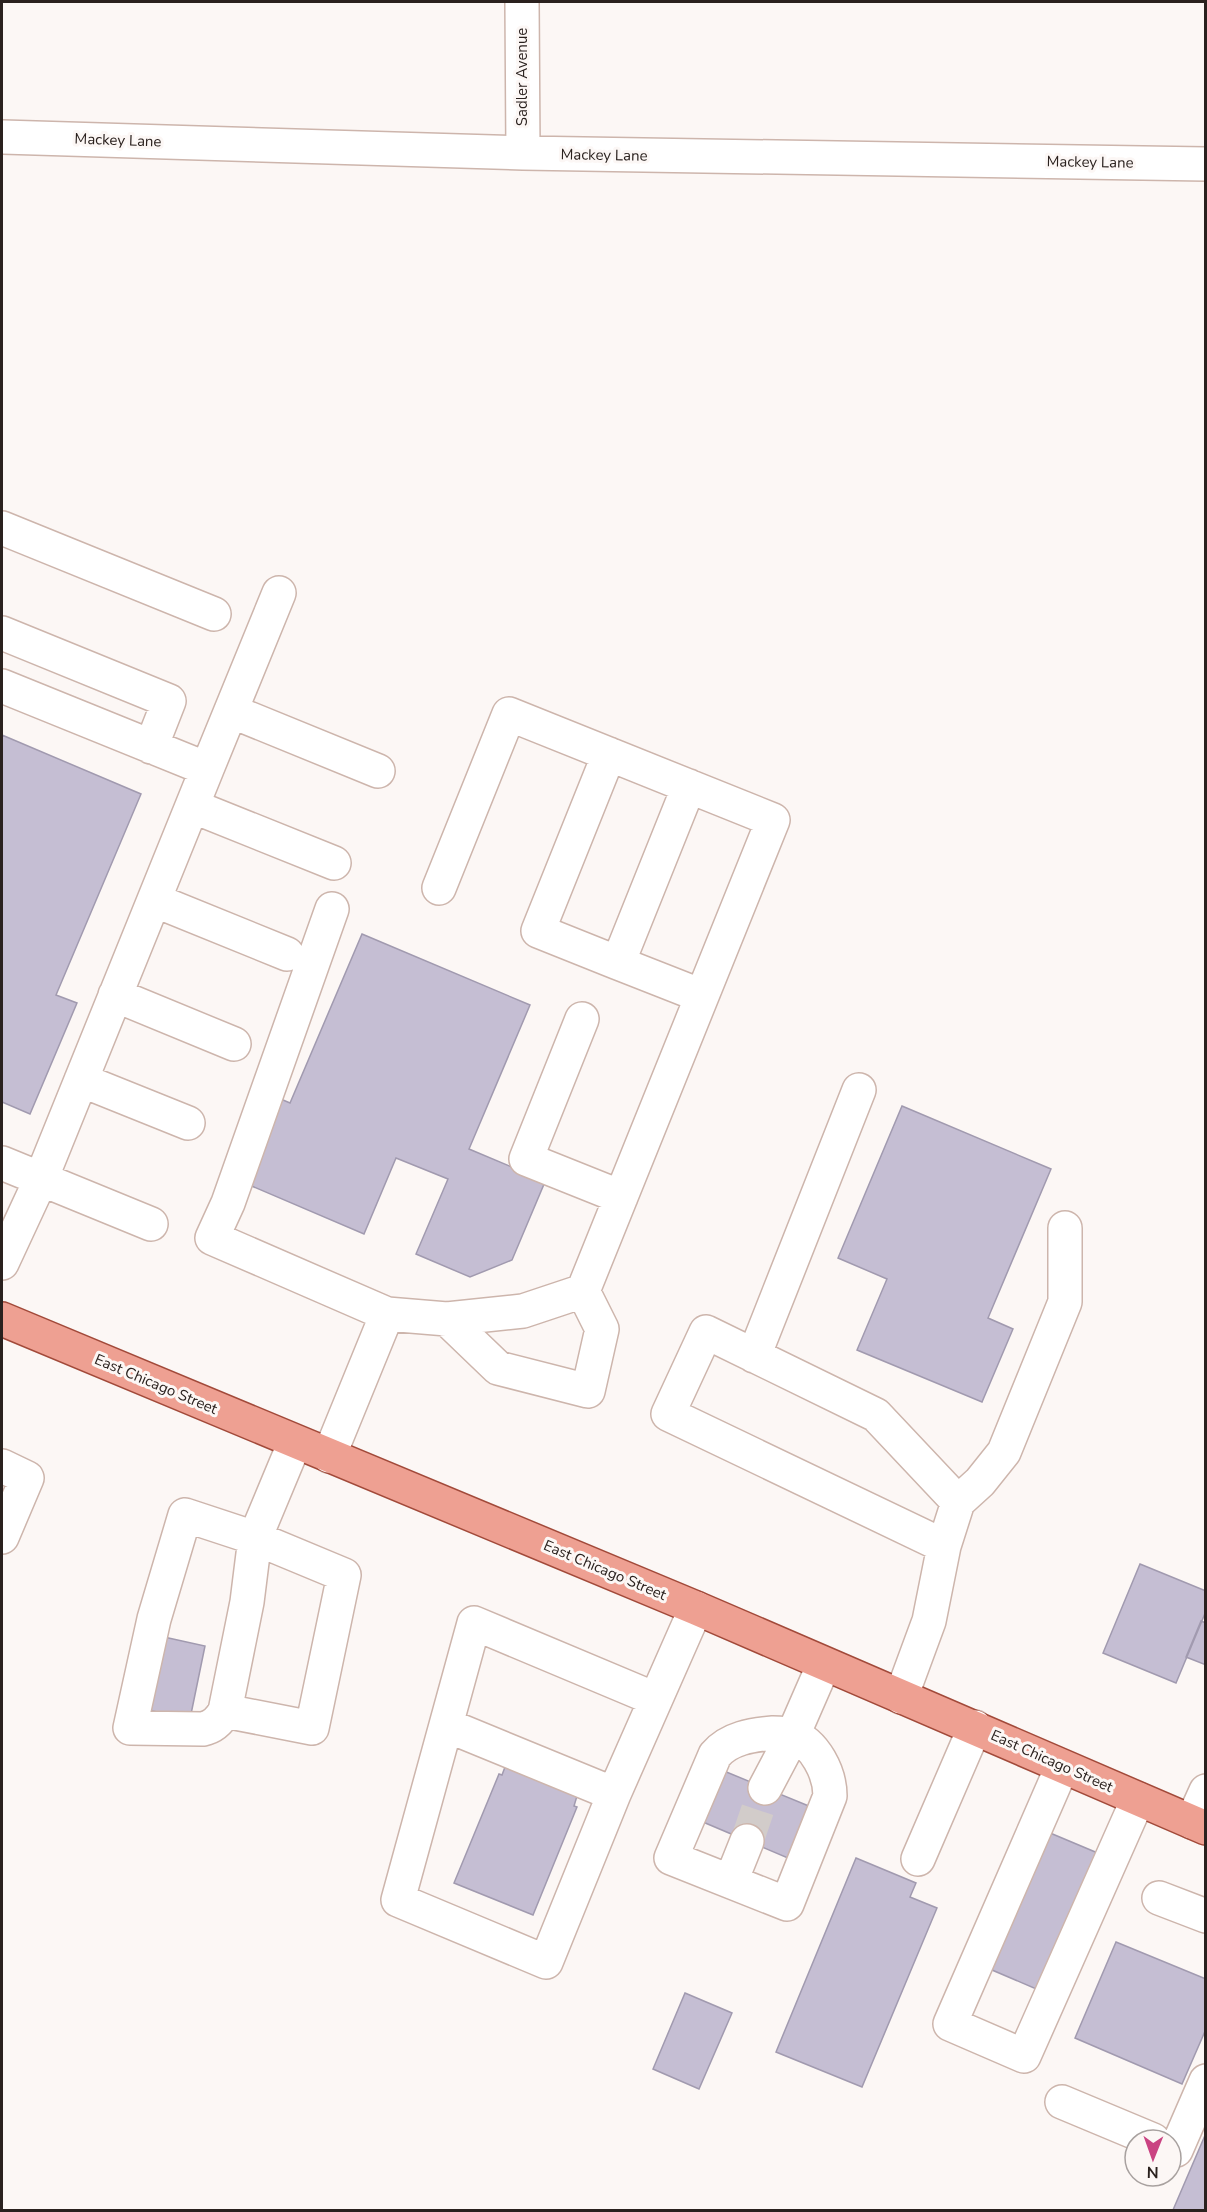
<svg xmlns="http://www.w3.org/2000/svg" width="1207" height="2212" font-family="'Nunito Sans',sans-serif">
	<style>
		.building { fill: #c5bed3; stroke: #a19aaf; stroke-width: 1.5 }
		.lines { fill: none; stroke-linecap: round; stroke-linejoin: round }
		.minor-tunnel { stroke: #d2ccca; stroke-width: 33; stroke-dasharray: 33 16; stroke-linecap: butt }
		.minor-casing { stroke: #cdb5ac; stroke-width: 36 }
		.major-casing { stroke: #a24a3a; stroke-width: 36 }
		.minor { stroke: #fff; stroke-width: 33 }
		.major { stroke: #eea092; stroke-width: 33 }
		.labels { text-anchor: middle; stroke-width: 6; stroke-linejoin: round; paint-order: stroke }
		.street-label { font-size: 15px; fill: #2a211e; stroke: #fcf7f5 }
	</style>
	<rect width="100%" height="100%" fill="#fcf7f5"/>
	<path class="building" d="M 2,735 L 141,794 L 56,995 L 77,1003 L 30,1114 L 2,1102 Z
		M 362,934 L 530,1005 L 469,1149 L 531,1175 L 547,1177 L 512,1260 L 470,1277 L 416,1254 L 448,1179 L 396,1158 L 364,1234 L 240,1181 L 276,1097 L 290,1103 Z
		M 902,1106 L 1051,1169 L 988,1318 L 1013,1329 L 982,1402 L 857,1350 L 887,1279 L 838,1258 Z
		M 1140,1564 L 1206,1591 L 1206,1611 L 1176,1683 L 1103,1653 Z
		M 1201,1621 L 1206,1623 L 1206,1665 L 1186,1657 Z
		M 164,1637 L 205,1646 L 190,1719 L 148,1710 Z
		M 505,1767 L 577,1796 L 574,1806 L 577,1807 L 533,1915 L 454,1883 L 499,1774 L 502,1775 Z
		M 724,1771 L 816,1809 L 795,1861 L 703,1822 Z
		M 1043,1830 L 1100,1854 L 1041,1991 L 985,1967 Z
		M 856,1858 L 916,1883 L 910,1897 L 937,1908 L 862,2087 L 776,2052 Z
		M 1116,1942 L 1206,1979 L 1206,2029 L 1182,2084 L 1075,2038 Z
		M 685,1993 L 732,2013 L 699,2089 L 653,2069 Z
		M 1206,2133 L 1206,2210 L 1173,2210 Z"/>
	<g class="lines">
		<path class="minor-tunnel" d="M 747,1841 L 765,1788"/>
		<defs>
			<path id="minor" d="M 522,2 L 523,153
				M 3,137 L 523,153 L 1206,164
				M 2,528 L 214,614
				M 2,633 L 169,701 L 151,747
				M 2,686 L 207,769 L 41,1179 L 2,1263
				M 231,711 L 378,771
				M 609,754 L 538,931 L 618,963
				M 207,769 L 279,593
				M 689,786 L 618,963 L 702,996
				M 192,806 L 334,863
				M 439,888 L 509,714 L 773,820 L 583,1291 L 602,1329 L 588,1391 L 498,1368 L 447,1319
				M 154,900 L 287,954
				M 332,909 L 228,1203 L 212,1238 L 387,1314
				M 115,995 L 234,1044
				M 582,1019 L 526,1159 L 621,1197
				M 81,1080 L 188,1123
				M 2,1163 L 151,1224
				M 754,1356 L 859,1090
				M 329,1456 L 387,1314 L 447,1319 L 523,1311 L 583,1291
				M 2,1466 L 27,1478 L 2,1537
				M 944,1546 L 668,1414 L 706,1332 L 876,1415 L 958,1502
				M 901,1697 L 929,1621 L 944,1546 L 958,1502 L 980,1482 L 1004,1452 L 1065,1302 L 1065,1228
				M 655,1699 L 474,1623 L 398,1900 L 546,1962 L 614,1794 L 696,1608
				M 225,1711 L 312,1728 L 344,1575 L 255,1538 L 247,1602 L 225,1711 C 220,1720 213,1727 203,1729 L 130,1728 L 154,1619 L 185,1515 L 255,1538 L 295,1442
				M 446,1725 L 614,1794
				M 773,1733 C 779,1733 786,1733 792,1735 C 815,1743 830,1773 830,1796 L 787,1904 L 671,1858 L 715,1755 C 729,1738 752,1735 773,1733 Z
				M 1062,1767 L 950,2024 L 1024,2056 L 1138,1799
				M 765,1788 L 793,1735 L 824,1664
				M 1192,1822 L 1206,1791
				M 918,1859 L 975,1727
				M 731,1881 L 747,1841
				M 1159,1898 L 1206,1916
				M 1062,2102 L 1153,2140
				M 1171,2148 L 1176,2150 L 1206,2081"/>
			<path id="major" d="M 2,1319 L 696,1608 L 1206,1828"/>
		</defs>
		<use href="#minor" class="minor-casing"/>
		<use href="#major" class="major-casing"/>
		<use href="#minor" class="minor"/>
		<use href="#major" class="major"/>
	</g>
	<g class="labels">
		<g class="street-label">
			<text transform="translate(522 77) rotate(-90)" y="5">Sadler Avenue</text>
			<text transform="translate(118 140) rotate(2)" y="5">Mackey Lane</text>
			<text transform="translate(604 155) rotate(1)" y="5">Mackey Lane</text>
			<text transform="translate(1090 162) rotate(1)" y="5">Mackey Lane</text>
			<text transform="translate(156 1384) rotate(23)" y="5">East Chicago Street</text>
			<text transform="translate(605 1570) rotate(23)" y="5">East Chicago Street</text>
			<text transform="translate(1052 1761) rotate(24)" y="5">East Chicago Street</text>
		</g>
	</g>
	<rect width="1207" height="2212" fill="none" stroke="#2a211e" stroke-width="6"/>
	<g transform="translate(1153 2158) rotate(181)"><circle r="28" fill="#fcf7f5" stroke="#a8a19f" stroke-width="1.5"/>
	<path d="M0-4.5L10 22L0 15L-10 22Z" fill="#ca4382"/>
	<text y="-9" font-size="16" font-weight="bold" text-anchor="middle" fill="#2a211e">N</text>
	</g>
</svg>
